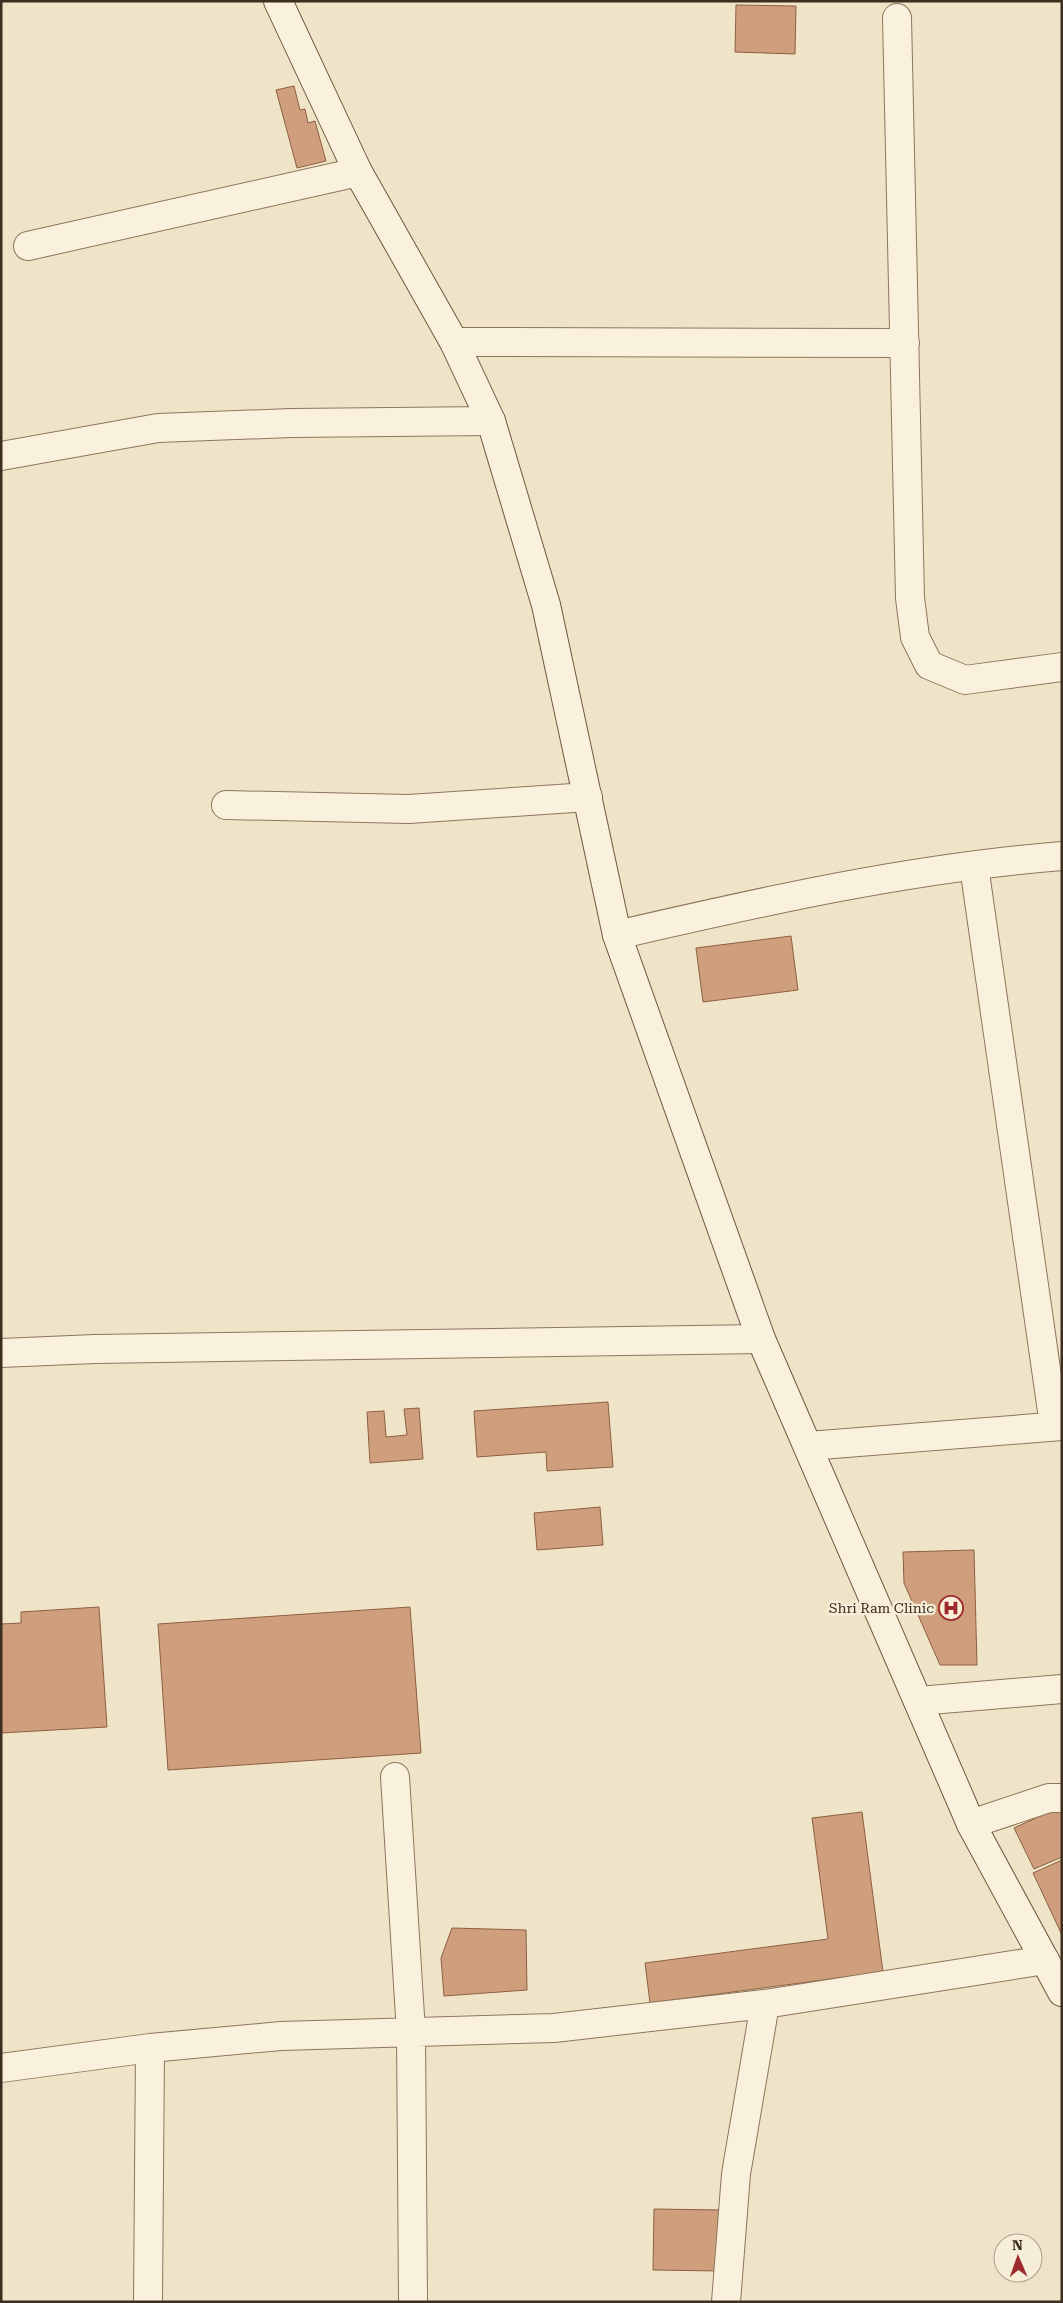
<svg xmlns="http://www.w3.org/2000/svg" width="1063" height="2303" font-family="'Roboto Serif',serif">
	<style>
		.building { fill: #cf9f7d; stroke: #8d5f41 }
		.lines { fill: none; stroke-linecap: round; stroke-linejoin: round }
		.street-casing { stroke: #8d765c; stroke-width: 30 }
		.secondary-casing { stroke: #6f573f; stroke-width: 30 }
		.street { stroke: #faf1dc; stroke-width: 28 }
		.secondary { stroke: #faf1dc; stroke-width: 28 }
		.labels { text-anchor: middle; stroke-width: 4.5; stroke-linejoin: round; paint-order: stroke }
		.poi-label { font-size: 14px; fill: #3d2e20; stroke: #f7eed8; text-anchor: end }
	</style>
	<rect width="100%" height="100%" fill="#f0e4c8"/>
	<path class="building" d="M 736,5 L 796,6 L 795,54 L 735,52 Z
		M 294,86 L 300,110 L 305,109 L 308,123 L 315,121 L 326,161 L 297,168 L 276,90 Z
		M 791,936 L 798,990 L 703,1002 L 696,948 Z
		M 608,1402 L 613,1467 L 547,1471 L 546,1452 L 477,1457 L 474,1411 Z
		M 419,1408 L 423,1459 L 370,1463 L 367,1412 L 384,1411 L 386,1437 L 407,1435 L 404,1409 Z
		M 600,1507 L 603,1545 L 537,1550 L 534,1513 Z
		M 974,1550 L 977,1665 L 940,1665 L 904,1583 L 903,1552 Z
		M 99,1607 L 107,1727 L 1,1733 L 1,1624 L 21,1623 L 21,1612 Z
		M 410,1607 L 421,1753 L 168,1770 L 158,1624 Z
		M 1062,1806 L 1062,1857 L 1034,1869 L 1014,1828 Z
		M 862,1812 L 883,1972 L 650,2003 L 645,1963 L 828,1939 L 812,1818 Z
		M 1062,1860 L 1062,1935 L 1033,1873 Z
		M 452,1928 L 526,1930 L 527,1990 L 444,1996 L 441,1958 Z
		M 654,2209 L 721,2210 L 720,2271 L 653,2270 Z"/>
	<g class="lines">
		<defs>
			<path id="street" d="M 897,18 L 910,598 L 915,637 L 929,665 L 965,680 L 1062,667
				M 28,246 L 358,172
				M 454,342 L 905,343
				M 1,456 L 158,428 L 291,423 L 491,421
				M 226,805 L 409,809 L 588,797
				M 974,866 L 1054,1425
				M 617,935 C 764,901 911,868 1062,856
				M 1,1353 L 95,1349 L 761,1339
				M 808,1446 L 1062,1426
				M 918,1701 L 1062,1689
				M 395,1777 L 411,2032 L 413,2302
				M 971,1824 L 1049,1798 L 1062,1798
				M 1,2068 L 150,2048 L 281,2036 L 554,2028 L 765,2004
				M 148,2302 L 150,2048
				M 726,2302 L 736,2174 L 765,2004 L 1045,1960"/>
			<path id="secondary" d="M 278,1 L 358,172 L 454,342 L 491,421 L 546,605 L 617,935 L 761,1339 L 971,1824 L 1062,1992"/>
		</defs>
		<use href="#street" class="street-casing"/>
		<use href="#secondary" class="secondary-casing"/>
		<use href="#street" class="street"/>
		<use href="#secondary" class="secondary"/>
	</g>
	<defs>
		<symbol id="hospital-ring" viewBox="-11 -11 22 22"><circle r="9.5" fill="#f7eed8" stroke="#9e2a2b" stroke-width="1.5"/><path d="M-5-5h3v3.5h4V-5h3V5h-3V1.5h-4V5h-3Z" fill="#9e2a2b"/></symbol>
	</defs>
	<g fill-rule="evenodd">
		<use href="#hospital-ring" x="937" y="1594" width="28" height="28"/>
	</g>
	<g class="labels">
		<g class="poi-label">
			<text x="934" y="1613">Shri Ram Clinic</text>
		</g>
	</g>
	<rect width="1063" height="2303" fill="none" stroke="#3d2e20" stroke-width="5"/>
	<g transform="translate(1018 2258) rotate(358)"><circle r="24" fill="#f7eed8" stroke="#ada18e"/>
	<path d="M0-4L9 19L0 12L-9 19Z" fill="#9e2a2b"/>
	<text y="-8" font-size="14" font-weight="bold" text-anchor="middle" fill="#3d2e20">N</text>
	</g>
</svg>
